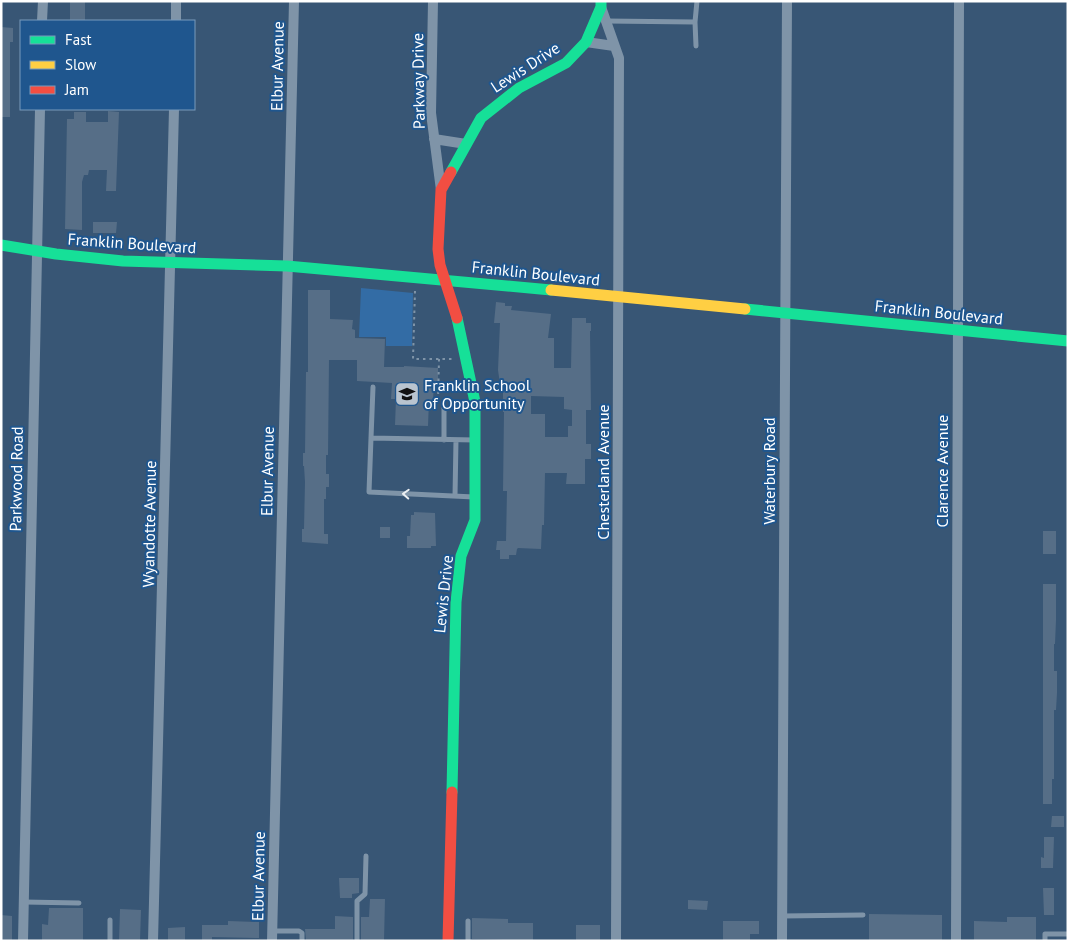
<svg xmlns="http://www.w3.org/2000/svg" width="1069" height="942" font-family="'PT Sans',sans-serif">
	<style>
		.green { fill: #336ca5 }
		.building { fill: #566e87; fill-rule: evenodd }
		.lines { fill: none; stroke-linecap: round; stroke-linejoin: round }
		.path { stroke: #7f94a8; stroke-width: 2; stroke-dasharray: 2.5 4; stroke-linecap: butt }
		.lane { stroke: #7f94a8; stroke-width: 5 }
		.street { stroke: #7f94a8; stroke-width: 10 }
		.fast { stroke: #16e098; stroke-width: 11 }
		.slow { stroke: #ffcf43; stroke-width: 11 }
		.jam { stroke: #f24e42; stroke-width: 11 }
		.oneway { stroke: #eceff2 }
		.labels { text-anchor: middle; stroke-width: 4; stroke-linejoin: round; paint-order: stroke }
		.street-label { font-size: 16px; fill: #fff; stroke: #1f568e }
		.poi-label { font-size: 16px; fill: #fff; stroke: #1f568e; text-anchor: start }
	</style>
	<rect width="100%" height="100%" fill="#385675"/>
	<path class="green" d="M 361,288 L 413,293 L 412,346 L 386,346 L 386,337 L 359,337 Z"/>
	<path class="building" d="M 70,1 L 85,1 L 85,21 L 70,21 Z
		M 1,27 L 13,28 L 13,42 L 10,42 L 10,117 L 1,117 Z
		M 108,111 L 119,112 L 116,191 L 106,191 L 107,170 L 89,170 L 88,175 L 84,175 L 82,182 L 82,230 L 65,229 L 67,119 L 74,119 L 74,112 L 86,112 L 86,122 L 108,122 Z
		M 93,222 L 117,222 L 116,233 L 93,233 Z
		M 308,290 L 330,290 L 330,319 L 353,320 L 352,329 L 355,330 L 355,338 L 385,339 L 384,367 L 404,367 L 404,366 L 438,368 L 438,384 L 434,384 L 433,400 L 429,400 L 428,426 L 395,425 L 396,399 L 391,399 L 392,383 L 357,381 L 357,360 L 329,360 L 328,455 L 326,455 L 326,474 L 329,474 L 329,487 L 326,487 L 326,499 L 324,499 L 324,534 L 328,534 L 328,544 L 302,542 L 302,529 L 304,529 L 305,482 L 304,466 L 303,466 L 303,453 L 305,453 L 306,372 L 308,372 Z
		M 496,302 L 505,303 L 505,306 L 512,306 L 511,310 L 551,314 L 548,338 L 554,338 L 554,368 L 571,368 L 572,318 L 586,318 L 586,323 L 591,323 L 591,331 L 590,331 L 591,410 L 586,410 L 586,444 L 591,444 L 591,459 L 585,459 L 585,484 L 566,484 L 567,473 L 545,473 L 544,525 L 542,525 L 541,549 L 518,548 L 517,549 L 516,555 L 509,555 L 509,559 L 500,559 L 500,550 L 496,550 L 497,541 L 506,541 L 507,491 L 503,491 L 504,412 L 503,412 L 503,391 L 501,391 L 498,370 L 500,323 L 494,323 ZM 531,396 L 564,397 L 564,409 L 572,410 L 572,426 L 568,426 L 568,437 L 545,437 L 545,414 L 531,414 Z
		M 414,512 L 435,513 L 436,546 L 431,546 L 431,548 L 407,548 L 407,536 L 410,536 L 411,515 L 414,515 Z
		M 380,527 L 390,527 L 390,538 L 380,538 Z
		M 1043,531 L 1056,531 L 1056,554 L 1043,554 Z
		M 1043,584 L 1056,584 L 1056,620 L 1055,644 L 1054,644 L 1054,671 L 1057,671 L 1057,693 L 1056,710 L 1054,710 L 1054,779 L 1052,779 L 1052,804 L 1043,804 Z
		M 1052,816 L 1064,816 L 1064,827 L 1051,827 Z
		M 1044,837 L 1054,837 L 1053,868 L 1041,868 L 1041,857 L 1044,858 Z
		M 339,878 L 359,878 L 359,893 L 352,894 L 352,898 L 340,898 Z
		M 1043,888 L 1054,888 L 1054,915 L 1044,915 Z
		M 370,899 L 385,899 L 384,941 L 361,941 L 361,917 L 369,917 Z
		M 688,900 L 708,901 L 707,910 L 688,909 Z
		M 49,908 L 83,908 L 83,941 L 42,941 L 42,924 L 48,925 Z
		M 120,909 L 141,910 L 140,941 L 119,941 Z
		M 869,914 L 942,915 L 942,941 L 869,941 Z
		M 1,915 L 12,916 L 12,941 L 1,941 Z
		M 335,916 L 353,917 L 353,941 L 306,940 L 305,929 L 335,929 Z
		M 1007,917 L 1036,917 L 1036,941 L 974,941 L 974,921 L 1007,922 Z
		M 472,918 L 508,919 L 508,923 L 533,923 L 533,941 L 472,939 Z
		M 228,921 L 259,922 L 259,938 L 212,937 L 212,941 L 202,941 L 202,925 L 228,925 Z
		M 723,921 L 759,921 L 759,934 L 750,934 L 750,941 L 723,941 Z
		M 576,925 L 600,925 L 600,941 L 576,941 Z
		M 185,927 L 185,941 L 168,941 L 168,928 Z"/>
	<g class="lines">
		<path class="path" d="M 415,291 L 413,359 L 455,359
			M 439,359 L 438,402 L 440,402
			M 450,402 L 462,403"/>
		<path class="lane" d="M 606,21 L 695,22 L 697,1
			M 695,22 L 696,46
			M 371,438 L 373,387
			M 444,440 L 444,408
			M 455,496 L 456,440
			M 474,497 L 369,492 L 371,438 L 475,440
			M 24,902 L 79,903
			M 782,916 L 863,915
			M 272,931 L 299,931 L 302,933 L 302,941
			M 110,941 L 110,920
			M 357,941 L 357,901 L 365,894 L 366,856
			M 468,941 L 468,921
			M 1045,941 L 1045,934 L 1068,934"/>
		<path class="street" d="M 433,1 L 431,113 L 441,190
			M 601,7 L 619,58 L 616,941
			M 42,21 L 43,1
			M 176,21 L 176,1
			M 586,42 L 614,46
			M 434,139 L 466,144
			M 23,941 L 40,109
			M 153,941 L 174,109
			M 272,941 L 294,1
			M 782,941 L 787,1
			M 956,941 L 959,1"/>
		<path class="fast" d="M 451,172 L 481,118 L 519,88 L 566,63 L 586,42 L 601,7 L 601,1
			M 1,245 L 56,254 L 123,261 L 287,266 L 551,290
			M 745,309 L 1068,341
			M 452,792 L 456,602 L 461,556 L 475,520 L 475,402 L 457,318"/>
		<path class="slow" d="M 551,290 L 745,309"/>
		<path class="jam" d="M 451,172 L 441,190 L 438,249 L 440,265 L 457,318
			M 448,941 L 452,792"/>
	</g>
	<defs><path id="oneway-chevron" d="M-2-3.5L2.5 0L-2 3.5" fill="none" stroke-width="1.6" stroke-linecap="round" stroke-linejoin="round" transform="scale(1.25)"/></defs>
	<use class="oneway" href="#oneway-chevron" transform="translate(406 494) rotate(-177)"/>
	<defs>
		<symbol id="school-square" viewBox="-11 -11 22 22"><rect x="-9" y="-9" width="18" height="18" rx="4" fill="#b9c4cf" stroke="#1f568e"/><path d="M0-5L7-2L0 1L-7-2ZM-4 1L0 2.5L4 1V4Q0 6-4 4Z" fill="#111"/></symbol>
	</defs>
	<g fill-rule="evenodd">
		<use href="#school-square" x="393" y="380" width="28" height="28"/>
	</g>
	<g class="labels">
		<g class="street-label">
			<text transform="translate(277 66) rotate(-89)" y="6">Elbur Avenue</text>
			<text transform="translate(525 67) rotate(-33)" y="6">Lewis Drive</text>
			<text transform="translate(418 81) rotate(-91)" y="6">Parkway Drive</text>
			<text transform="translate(132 243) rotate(4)" y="6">Franklin Boulevard</text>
			<text transform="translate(536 273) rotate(6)" y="6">Franklin Boulevard</text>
			<text transform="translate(939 312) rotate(6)" y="6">Franklin Boulevard</text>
			<text transform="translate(267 471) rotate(-89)" y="6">Elbur Avenue</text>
			<text transform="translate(769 471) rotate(-90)" y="6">Waterbury Road</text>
			<text transform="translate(942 471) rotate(-90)" y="6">Clarence Avenue</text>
			<text transform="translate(603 472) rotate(-90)" y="6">Chesterland Avenue</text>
			<text transform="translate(16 479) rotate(-89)" y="6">Parkwood Road</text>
			<text transform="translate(149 524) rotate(-89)" y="6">Wyandotte Avenue</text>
			<text transform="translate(443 594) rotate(-84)" y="6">Lewis Drive</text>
			<text transform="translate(258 876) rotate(-89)" y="6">Elbur Avenue</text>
		</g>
		<g class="poi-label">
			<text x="424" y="391">Franklin School<tspan x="424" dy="18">of Opportunity</tspan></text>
		</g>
	</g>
	<rect width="1069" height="942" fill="none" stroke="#ffffff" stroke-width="5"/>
	<rect x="20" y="20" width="175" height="90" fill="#1f568e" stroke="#799abb"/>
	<rect x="30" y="36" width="25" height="8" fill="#16e098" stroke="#799abb"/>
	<text x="65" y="45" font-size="15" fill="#ffffff">Fast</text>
	<rect x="30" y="61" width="25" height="8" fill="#ffcf43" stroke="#799abb"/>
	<text x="65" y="70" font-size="15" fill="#ffffff">Slow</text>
	<rect x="30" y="86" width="25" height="8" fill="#f24e42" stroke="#799abb"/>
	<text x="65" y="95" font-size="15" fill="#ffffff">Jam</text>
</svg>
